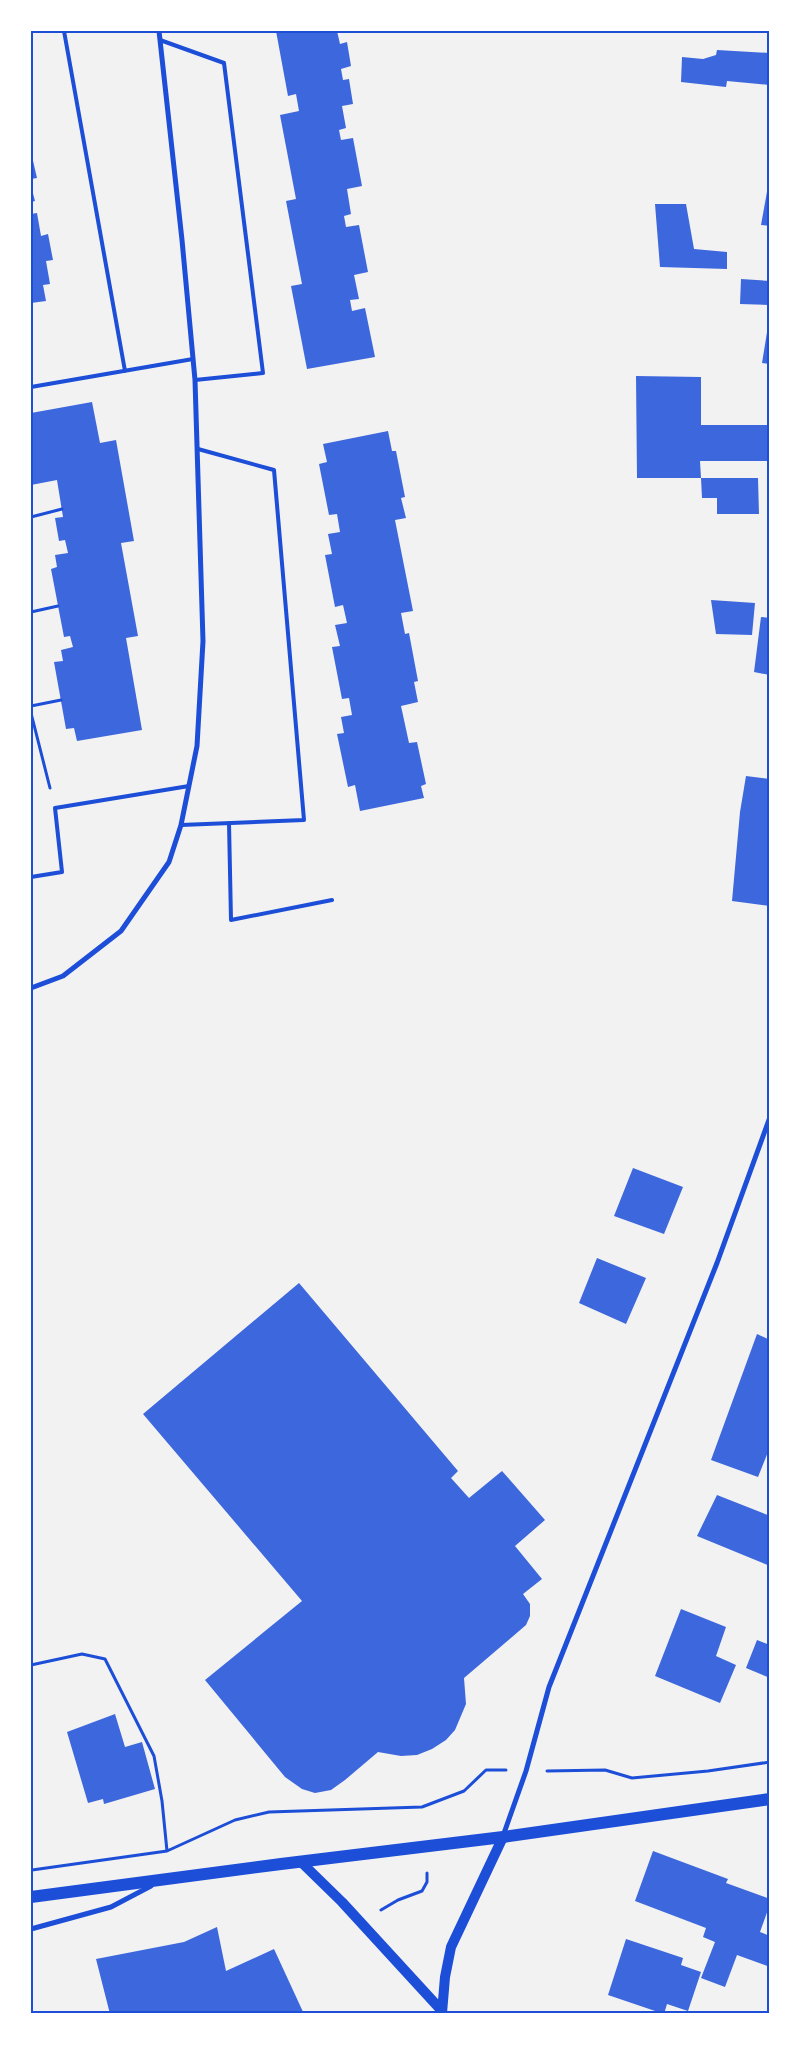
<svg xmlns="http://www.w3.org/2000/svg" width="801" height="2045" font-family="Commissioner,sans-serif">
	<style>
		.building { fill: #3d67dc }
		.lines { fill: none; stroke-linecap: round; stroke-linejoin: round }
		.path { stroke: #1d4ed8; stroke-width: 3 }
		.service { stroke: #1d4ed8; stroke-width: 4 }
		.minor { stroke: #1d4ed8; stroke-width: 5 }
		.secondary { stroke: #1d4ed8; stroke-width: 10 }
		.primary { stroke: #1d4ed8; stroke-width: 12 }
		.neatline { fill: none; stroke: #1d4ed8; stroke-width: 2 }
	</style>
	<rect width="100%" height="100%" fill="#f2f2f2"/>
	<path class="building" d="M 276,31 L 337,31 L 340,44 L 347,42 L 351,66 L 341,69 L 343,80 L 349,79 L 353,104 L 342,106 L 346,128 L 339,130 L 341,140 L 353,138 L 362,186 L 347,189 L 351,214 L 344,216 L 346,227 L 359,225 L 368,272 L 354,275 L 359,299 L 350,300 L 352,311 L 365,308 L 375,357 L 307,369 L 291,286 L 302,284 L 286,201 L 296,199 L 280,115 L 299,111 L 296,94 L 288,96 Z
		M 717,50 L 770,53 L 770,85 L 727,81 L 726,87 L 681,82 L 682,57 L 703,59 L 716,55 Z
		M 31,152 L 37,178 L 31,179 Z
		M 31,186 L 35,201 L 31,202 Z
		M 768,186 L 770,186 L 770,226 L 761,225 Z
		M 655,204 L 686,204 L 694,249 L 727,252 L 727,269 L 660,267 Z
		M 37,213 L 41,236 L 48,234 L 53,260 L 46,261 L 50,284 L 43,285 L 46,301 L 31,303 L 31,214 Z
		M 741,279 L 770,281 L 770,305 L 740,304 Z
		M 769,320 L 770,320 L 770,364 L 762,363 Z
		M 636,376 L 701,377 L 701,425 L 768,425 L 768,416 L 770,416 L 770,461 L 700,461 L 701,478 L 637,478 Z
		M 92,402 L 100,443 L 116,440 L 134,541 L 121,543 L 138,636 L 126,638 L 142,730 L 77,741 L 74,728 L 66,729 L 54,662 L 63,661 L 61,650 L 73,647 L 70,636 L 64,637 L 51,569 L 57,567 L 55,555 L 68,553 L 65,540 L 59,541 L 55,518 L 63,517 L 57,480 L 31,485 L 31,413 Z
		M 388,431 L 392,451 L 396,451 L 405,497 L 401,498 L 406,518 L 395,520 L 413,611 L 401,613 L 405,634 L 409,633 L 418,681 L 414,682 L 418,702 L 401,706 L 409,743 L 417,742 L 426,784 L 421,786 L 424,798 L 360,811 L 355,785 L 348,787 L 337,734 L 344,733 L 341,717 L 352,715 L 349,698 L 342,699 L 332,647 L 340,646 L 335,625 L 347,623 L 343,605 L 335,607 L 325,555 L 332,554 L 328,534 L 340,532 L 337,514 L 329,515 L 319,464 L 327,462 L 323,444 Z
		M 701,478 L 758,478 L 759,514 L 717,514 L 717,498 L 702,498 Z
		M 711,600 L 755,603 L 752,635 L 716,634 Z
		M 761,617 L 770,618 L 770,675 L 754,672 Z
		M 746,776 L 770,779 L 770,906 L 732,901 L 740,812 Z
		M 633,1168 L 683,1187 L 664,1234 L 614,1216 Z
		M 597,1258 L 646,1278 L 626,1324 L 579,1303 Z
		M 299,1283 L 458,1471 L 451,1478 L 469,1498 L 502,1471 L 545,1520 L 515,1546 L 542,1579 L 523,1594 L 530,1604 L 530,1616 L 526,1625 L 464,1678 L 466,1704 L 455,1730 L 446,1740 L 432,1749 L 417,1755 L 401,1756 L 378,1752 L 345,1780 L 331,1790 L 315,1793 L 302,1789 L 285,1777 L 205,1680 L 302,1601 L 143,1414 Z
		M 757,1334 L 770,1340 L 770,1447 L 758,1477 L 711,1460 Z
		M 717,1495 L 770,1516 L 770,1566 L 697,1536 Z
		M 681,1609 L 726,1627 L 716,1656 L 736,1665 L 720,1703 L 655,1676 Z
		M 757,1640 L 770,1645 L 770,1678 L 746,1668 Z
		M 115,1714 L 125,1747 L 142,1742 L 155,1789 L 104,1804 L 103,1799 L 88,1803 L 67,1732 Z
		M 653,1851 L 728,1879 L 726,1883 L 770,1899 L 770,1904 L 760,1932 L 770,1936 L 770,1967 L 737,1955 L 725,1987 L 701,1978 L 715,1942 L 703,1937 L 706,1928 L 635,1901 Z
		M 217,1927 L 226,1971 L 274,1949 L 304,2014 L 110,2014 L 96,1959 L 184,1942 Z
		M 626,1939 L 683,1958 L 681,1965 L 701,1972 L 688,2011 L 667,2004 L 664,2014 L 608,1995 Z"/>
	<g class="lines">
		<path class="path" d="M 31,517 L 62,509
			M 31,612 L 58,606
			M 31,706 L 61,700
			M 31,713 L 50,788
			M 31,1665 L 82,1654 L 105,1659 L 154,1756 L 162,1801 L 167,1851
			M 547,1771 L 605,1770 L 632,1778 L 708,1771 L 770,1762
			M 32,1870 L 167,1851 L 235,1820 L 269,1812 L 422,1807 L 464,1791 L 486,1770 L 506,1770
			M 381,1910 L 398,1900 L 422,1891 L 427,1882 L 427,1873"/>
		<path class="service" d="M 64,31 L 125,371
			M 160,40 L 224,63 L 263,373 L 195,380
			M 31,387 L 193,359
			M 229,823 L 231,920 L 332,900
			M 181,825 L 304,820 L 274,470 L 198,449
			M 31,877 L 62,872 L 55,808 L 189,786"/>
		<path class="minor" d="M 31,988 L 63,976 L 121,931 L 169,862 L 181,825 L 197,746 L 203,641 L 195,380 L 182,240 L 159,31
			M 503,1836 L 526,1771 L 549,1687 L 717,1263 L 770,1117
			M 31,1929 L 111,1907 L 151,1886"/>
		<path class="secondary" d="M 301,1862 L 342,1902 L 442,2011
			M 442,2013 L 445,1977 L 451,1947 L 503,1837"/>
		<path class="primary" d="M 31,1897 L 281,1864 L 503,1837 L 770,1799"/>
	</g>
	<rect width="801" height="2045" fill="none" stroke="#ffffff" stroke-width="65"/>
	<rect x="32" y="32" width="736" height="1980" class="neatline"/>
</svg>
